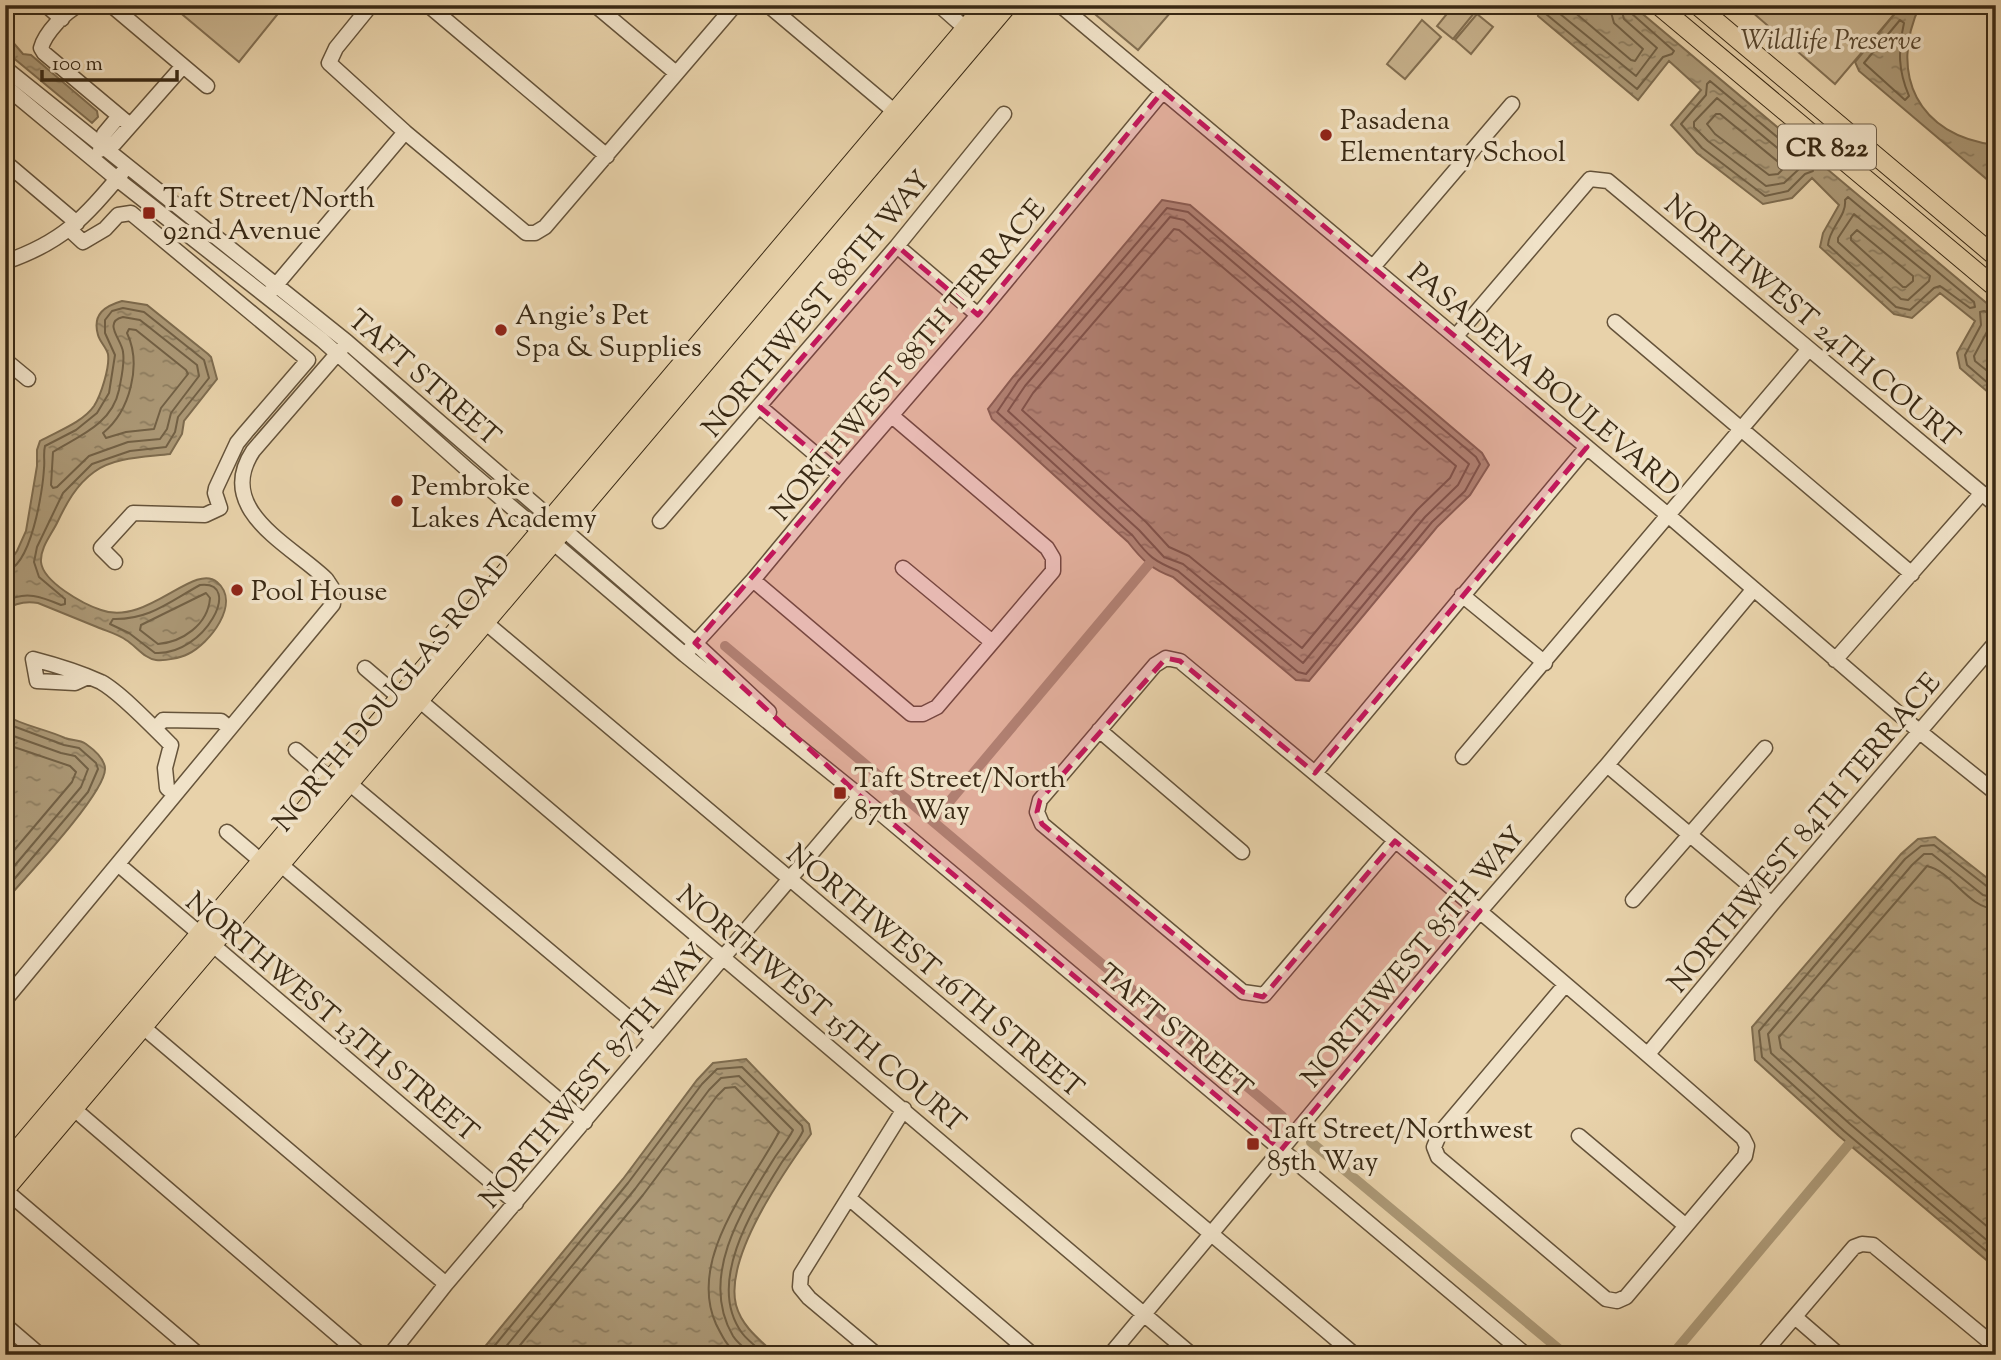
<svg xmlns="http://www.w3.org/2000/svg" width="2001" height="1360" font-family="'Sorts Mill Goudy',serif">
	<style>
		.park { fill: #cab590; stroke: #826f52; stroke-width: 2 }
		.water { fill: url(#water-ripples); stroke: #7e6c4f; stroke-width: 2 }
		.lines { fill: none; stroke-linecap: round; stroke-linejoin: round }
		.shore { stroke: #726146; stroke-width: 2 }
		.canal { stroke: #ac9977; stroke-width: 10 }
		.minor-casing { stroke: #65533a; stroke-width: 17 }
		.major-casing { stroke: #392914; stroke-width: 20 }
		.minor { stroke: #f0e2c8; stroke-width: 14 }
		.major { stroke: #e8d2aa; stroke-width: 18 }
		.marked { fill: #c2185b; fill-opacity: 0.2; stroke: #c2185b; stroke-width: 5; stroke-dasharray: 14 9; stroke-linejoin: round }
		.poi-dot { fill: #8f2418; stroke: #f0e2c8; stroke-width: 2.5 }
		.labels { text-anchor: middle; stroke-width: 7; stroke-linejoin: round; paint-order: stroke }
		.shield { fill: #f0e2c8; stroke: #70604a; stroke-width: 2 }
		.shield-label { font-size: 26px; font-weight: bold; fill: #392914 }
		.park-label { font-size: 28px; font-style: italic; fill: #56452d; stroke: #f0e2c8 }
		.poi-label { font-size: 28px; fill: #392914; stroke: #f0e2c8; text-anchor: start }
		.street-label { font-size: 28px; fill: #392914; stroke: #f0e2c8 }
	</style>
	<defs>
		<pattern id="water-ripples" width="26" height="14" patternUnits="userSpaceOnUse" patternTransform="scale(1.75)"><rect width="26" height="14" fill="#ac9977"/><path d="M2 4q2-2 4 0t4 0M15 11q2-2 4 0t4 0" fill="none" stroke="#8d7d60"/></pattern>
	</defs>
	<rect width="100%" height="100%" fill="#e8d2aa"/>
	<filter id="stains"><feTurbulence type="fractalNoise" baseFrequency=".00286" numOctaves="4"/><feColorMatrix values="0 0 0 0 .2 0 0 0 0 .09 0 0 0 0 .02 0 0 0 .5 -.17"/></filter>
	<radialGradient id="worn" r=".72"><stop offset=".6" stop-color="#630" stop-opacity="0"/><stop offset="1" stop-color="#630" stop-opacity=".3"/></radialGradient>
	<path class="park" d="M 171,5 L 285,5 L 239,62 Z
		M 1084,5 L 1177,5 L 1138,50 Z
		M 1454,5 L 1467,5 L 1475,12 L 1453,39 L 1437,26 Z
		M 1744,5 L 1902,5 L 1835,84 Z
		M 1477,14 L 1493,27 L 1471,54 L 1455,40 Z
		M 1422,20 L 1441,37 L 1405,79 L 1387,64 Z"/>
	<path class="water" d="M 1537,5 L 1632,5 L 1996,311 L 1996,399 L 1960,368 L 1957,353 L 1975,321 L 1940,293 L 1912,318 L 1894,314 L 1820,247 L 1823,233 L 1839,205 L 1812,178 L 1792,198 L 1763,204 L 1697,153 L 1671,125 L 1701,90 L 1669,61 L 1638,100 L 1538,16 Z
		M 1902,5 L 1920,5 C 1888,74 1918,136 1996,145 L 1996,187 L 1859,71 L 1855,62 Z
		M 5,33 L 23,54 L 31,55 L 97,111 L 98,117 L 92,123 L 5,51 Z
		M 1162,200 L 1190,205 L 1482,453 L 1489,465 L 1470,495 L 1437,527 L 1309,681 L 1296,680 L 1173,577 C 1151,569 1142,560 1128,542 L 992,419 L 988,409 L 1013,377 Z
		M 122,301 L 147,305 L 208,354 L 211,357 L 217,379 L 184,421 L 182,434 L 170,454 C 146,457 113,457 94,472 C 76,485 66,504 57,523 C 51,535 40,548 41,562 C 43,582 83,604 101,610 C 146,627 194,562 217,582 C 242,603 209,644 188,654 C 180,658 165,661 156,660 C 145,659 136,646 126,640 C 118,634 106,631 97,627 C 77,619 58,611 38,603 C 26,601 15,603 5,610 L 5,568 L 17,551 L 26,531 L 37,466 L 37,450 L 40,441 C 58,431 83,422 94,406 C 101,395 110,367 108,354 C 106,347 100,342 98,335 C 92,314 105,306 122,301 Z
		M 5,715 C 23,726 46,729 65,738 C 72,741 79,739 86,744 C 93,749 105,759 105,769 C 105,794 25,878 5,901 Z
		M 1935,837 L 1996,885 L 1996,1268 L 1839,1136 L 1755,1060 L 1752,1027 L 1901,854 L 1918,839 Z
		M 746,1059 L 809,1124 L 811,1134 C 784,1172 724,1257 736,1305 C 742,1327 760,1340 776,1355 L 478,1355 L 623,1179 L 697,1080 L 713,1063 Z"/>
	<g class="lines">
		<path class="shore" d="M 1544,5 L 1546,14 L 1637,89 L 1663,57 L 1672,54 L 1674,51 L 1631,13 L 1628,5
			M 1553,5 L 1554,9 L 1636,76 L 1657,48 L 1624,19 L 1620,5
			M 1566,5 L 1631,60 L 1635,61 L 1643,49 L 1614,23 L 1609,5
			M 1900,20 L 1904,23 C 1898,51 1898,70 1909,96 L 1905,100 L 1864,63 Z
			M 1710,81 L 1812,166 L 1813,171 L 1805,174 L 1788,191 L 1765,196 L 1702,148 L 1681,124 L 1706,95 L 1707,84 Z
			M 1717,98 L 1798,165 L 1798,170 L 1784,183 L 1766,186 L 1708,141 L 1694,127 L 1694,122 Z
			M 1716,114 L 1720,114 L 1782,165 L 1782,170 L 1778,174 L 1769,175 L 1715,134 L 1707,124 Z
			M 1848,197 L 1974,302 L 1975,307 L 1970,308 L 1940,286 L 1934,288 L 1910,310 L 1896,307 L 1828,245 C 1829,228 1847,216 1845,200 Z
			M 1167,208 L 1188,212 L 1476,457 L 1480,464 L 1465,491 L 1432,522 L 1306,674 L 1298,672 L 1178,571 C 1154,561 1149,557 1133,536 L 997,412 L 1018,381 Z
			M 1854,214 L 1930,276 L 1929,281 L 1908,300 L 1901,299 L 1838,242 L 1838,238 Z
			M 1170,217 L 1184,220 L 1469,464 L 1458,485 L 1425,517 L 1303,663 L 1183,564 L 1164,557 L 1139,530 L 1008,411 L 1025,386 Z
			M 1174,229 L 1179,230 L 1456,466 L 1450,478 L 1417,510 L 1302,648 L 1189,556 L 1169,547 L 1146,522 L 1022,410 L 1033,393 Z
			M 1857,230 L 1913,276 L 1913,281 L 1906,287 L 1903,287 L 1851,240 L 1851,236 Z
			M 1996,316 L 1984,311 L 1980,312 L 1981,325 L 1965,355 L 1967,365 L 1996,390
			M 123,317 L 140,320 L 197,365 L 199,376 L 171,413 L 167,429 L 160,439 L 128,442 L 89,456 L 57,487 L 53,488 L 51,485 L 53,452 C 79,436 112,424 119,390 C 121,379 125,364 123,352 C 122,340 102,322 123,317 Z
			M 1996,325 L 1990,326 L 1974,356 L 1975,361 L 1996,378
			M 129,329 L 136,330 L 186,370 L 188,374 L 161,408 L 154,429 L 126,432 L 106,438 L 103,433 C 130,411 142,365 127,333 Z
			M 5,571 C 31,568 43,490 44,468 C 45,461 43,454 45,446 L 76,430 L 97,413 L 109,393 L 115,355 L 105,333 L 105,320 L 112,311 L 123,308 L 144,312 L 204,360 L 209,378 L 178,417 L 175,432 L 166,447 L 130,451 L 92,464 L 63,493 L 37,547 L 34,562 L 39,577 L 65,599 L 65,604 L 61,605 C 42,597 25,590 5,602
			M 200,585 C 244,580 205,656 155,653 L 129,633 L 110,624 L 113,619 C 149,620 169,602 200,585 Z
			M 206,593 L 210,598 C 208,625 182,642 158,644 L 140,630 L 141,625 Z
			M 5,723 L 64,745 L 79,748 L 96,763 L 98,769 L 88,792 L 5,890
			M 5,733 L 61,753 L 75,756 L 88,769 L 81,787 L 5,877
			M 5,744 L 70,766 L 76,772 L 72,782 L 5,861
			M 1996,889 L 1989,888 L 1934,845 L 1921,846 L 1905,859 L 1759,1031 L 1762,1057 L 1844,1131 L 1996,1259
			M 1996,898 L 1983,895 L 1932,854 L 1924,854 L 1912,865 L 1768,1034 L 1771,1053 L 1850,1124 L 1996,1248
			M 1996,909 C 1967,908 1953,872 1927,866 L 1779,1037 L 1781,1048 L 1857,1116 L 1996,1234
			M 487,1355 L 628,1183 L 702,1084 L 717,1069 L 742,1067 L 802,1126 L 803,1131 C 798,1142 789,1152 782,1162 C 754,1207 705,1282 742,1333 C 748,1341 758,1348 766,1355
			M 499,1355 L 635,1189 L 709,1090 L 721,1078 L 739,1076 L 793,1130 C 788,1140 781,1148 775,1157 C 743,1208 698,1276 733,1336 C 738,1344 746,1349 753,1355
			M 512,1355 L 643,1195 L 717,1096 L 725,1088 L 735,1087 L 779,1132 C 750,1186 687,1259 716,1324 C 722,1336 727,1346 737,1355"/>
		<path class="canal" d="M 725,646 L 1282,1116
			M 933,821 L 1149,564
			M 1311,1142 L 1566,1355
			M 1672,1355 L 1849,1144"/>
		<defs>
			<path id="minor" d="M 46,5 L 62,19
				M 79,5 C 65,12 45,33 41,48 L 44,53 L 130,125
				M 111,5 L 207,86
				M 371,5 L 336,48 L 329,63 L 405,132 L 526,233 L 535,233 L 545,227 L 735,5
				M 428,5 L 607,156
				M 595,5 L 676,73
				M 768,5 L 901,117
				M 939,5 L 965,28
				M 1060,5 L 1669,516 L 1920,732 L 1996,793
				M 1995,54 L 1996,54
				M 5,68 L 347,342 L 695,643 L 769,712
				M 5,86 L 117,179 L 322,340 L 468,470 L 685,655 L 860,796 L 1526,1355
				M 103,146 L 104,134 L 119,116
				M 100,150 L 103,146 L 114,144 L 183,66
				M 5,162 L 77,223
				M 70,230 L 83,242 L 105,229 L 118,215 L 131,213 L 308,360 L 246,432 L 237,443 L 216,488 L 215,493 L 220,508 L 205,515 L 133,513 L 101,548 L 115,562
				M 897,246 L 978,315
				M 5,262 C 63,242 83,219 122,173
				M 1373,267 L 1512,104
				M 271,291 L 405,132
				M 1615,322 L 1912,574
				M 1456,336 L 1590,179 L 1608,181 L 1996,505
				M 5,360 L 28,379
				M 760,407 L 840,475
				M 660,521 L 897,246 L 1004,114
				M 903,568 L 991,641
				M 753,580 L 911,714 L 923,714 L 937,707 L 1053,571 L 1053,558 L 1047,548 L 892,416
				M 1462,595 L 1545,663
				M 485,622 L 1355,1355
				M 691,648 L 753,580 L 840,475 L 978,315 L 1163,91
				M 1835,660 L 1982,493
				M 365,668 L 399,697
				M 88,677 L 75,683 L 37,681 L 33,659 C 56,665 79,672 101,682 C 121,693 154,728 171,745 L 165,768 L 167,788 L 174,794
				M 419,700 L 1192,1355
				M 156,728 L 163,720 L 221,721 L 229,728
				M 1099,730 L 1242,852
				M 296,750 L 330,779
				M 1463,757 L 1808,350
				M 1607,765 L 1772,904
				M 1315,773 L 1587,447
				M 349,783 L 654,1039
				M 227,832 L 261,861
				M 1395,841 L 1264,995 L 1243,992 L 1042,824 L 1037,812 L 1040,800 L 1155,665 L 1166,658 L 1180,661 C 1369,818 1558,975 1743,1138 L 1747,1146 L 1745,1156 L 1626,1297 L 1617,1301 L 1606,1299 L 1438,1157 L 1434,1147 L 1440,1133 L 1565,985
				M 280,864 L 585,1122
				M 119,865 L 516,1203
				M 1633,900 L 1765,748
				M 5,1000 L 333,604 L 332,588 L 326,579 C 291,545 214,510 253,451 L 343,347
				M 143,1027 L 446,1284
				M 1648,1054 L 1772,904 L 1996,642
				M 74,1109 L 361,1355
				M 1579,1136 L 1686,1226
				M 5,1190 L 199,1355
				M 850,1199 L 1033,1355
				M 1795,1317 L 1839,1355
				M 5,1325 L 40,1355
				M 390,1355 L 446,1284 L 860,796
				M 877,1355 L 809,1298 L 800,1287 L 801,1274 L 904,1109
				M 1110,1355 L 1480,911 L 1607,765 L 1753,590
				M 1762,1355 L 1854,1247 L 1862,1244 L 1873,1245 L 1996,1347"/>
			<path id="major" d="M 1658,5 L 1996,288
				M 1697,5 L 1996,257
				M 5,1164 L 985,5
				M 5,1190 L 1008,5"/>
		</defs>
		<use href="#minor" class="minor-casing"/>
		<use href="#major" class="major-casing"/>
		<use href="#minor" class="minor"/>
		<use href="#major" class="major"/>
	</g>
	<path class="marked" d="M 1163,91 L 1587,447 L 1315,773 L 1180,661 L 1166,658 L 1040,800 L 1037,812 L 1042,824 L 1243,992 L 1263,997 L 1395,841 L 1480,911 L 1281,1150 L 860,796 L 695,643 L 840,475 L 760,407 L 897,246 L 978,315 Z"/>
	<g class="poi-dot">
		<circle cx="1326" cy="135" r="7"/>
		<rect x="142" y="206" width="14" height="14" rx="3.5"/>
		<circle cx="501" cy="330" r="7"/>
		<circle cx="397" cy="501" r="7"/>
		<circle cx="237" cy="590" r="7"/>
		<rect x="833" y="786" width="14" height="14" rx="3.5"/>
		<rect x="1246" y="1137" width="14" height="14" rx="3.5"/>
	</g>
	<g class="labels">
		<rect class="shield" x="1778" y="124.5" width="98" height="45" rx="5"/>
		<g class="shield-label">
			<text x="1827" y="156">CR 822</text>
		</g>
		<g class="park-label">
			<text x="1831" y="49">Wildlife Preserve</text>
		</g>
		<g class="poi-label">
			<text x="1340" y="129">Pasadena<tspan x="1340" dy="32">Elementary School</tspan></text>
			<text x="163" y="207">Taft Street/North<tspan x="163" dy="32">92nd Avenue</tspan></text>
			<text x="515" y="324">Angie's Pet<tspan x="515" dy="32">Spa &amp; Supplies</tspan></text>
			<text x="411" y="495">Pembroke<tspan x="411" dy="32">Lakes Academy</tspan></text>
			<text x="251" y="600">Pool House</text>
			<text x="854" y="787">Taft Street/North<tspan x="854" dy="32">87th Way</tspan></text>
			<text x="1267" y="1138">Taft Street/Northwest<tspan x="1267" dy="32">85th Way</tspan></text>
		</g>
		<g class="street-label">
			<text transform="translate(815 303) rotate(-50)" y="10">NORTHWEST 88TH WAY</text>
			<text transform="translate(1813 320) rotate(40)" y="10">NORTHWEST 24TH COURT</text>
			<text transform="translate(907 359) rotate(-50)" y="10">NORTHWEST 88TH TERRACE</text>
			<text transform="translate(425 377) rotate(41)" y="10">TAFT STREET</text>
			<text transform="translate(1545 379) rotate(40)" y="10">PASADENA BOULEVARD</text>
			<text transform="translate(391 692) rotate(-50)" y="10">NORTH DOUGLAS ROAD</text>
			<text transform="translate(1803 832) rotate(-50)" y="10">NORTHWEST 84TH TERRACE</text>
			<text transform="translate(1412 956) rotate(-50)" y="10">NORTHWEST 85TH WAY</text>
			<text transform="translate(936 970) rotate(40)" y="10">NORTHWEST 16TH STREET</text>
			<text transform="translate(822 1008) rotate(40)" y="10">NORTHWEST 15TH COURT</text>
			<text transform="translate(333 1016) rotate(40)" y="10">NORTHWEST 13TH STREET</text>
			<text transform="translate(1176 1030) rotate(40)" y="10">TAFT STREET</text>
			<text transform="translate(592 1075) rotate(-50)" y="10">NORTHWEST 87TH WAY</text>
		</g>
	</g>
	<rect width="2001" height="1360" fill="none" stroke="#e8d2aa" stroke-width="28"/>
	<rect x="7" y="7" width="1987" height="1346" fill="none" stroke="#392914" stroke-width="3.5"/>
	<rect x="14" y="14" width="1973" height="1332" fill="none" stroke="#392914" stroke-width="2"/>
	<path d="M42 70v10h135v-10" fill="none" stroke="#392914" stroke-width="3.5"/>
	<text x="52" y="70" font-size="21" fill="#392914" stroke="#f0e2c8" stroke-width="5" paint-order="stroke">100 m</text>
	<rect width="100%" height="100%" filter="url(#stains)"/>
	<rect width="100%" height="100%" fill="url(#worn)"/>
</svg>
